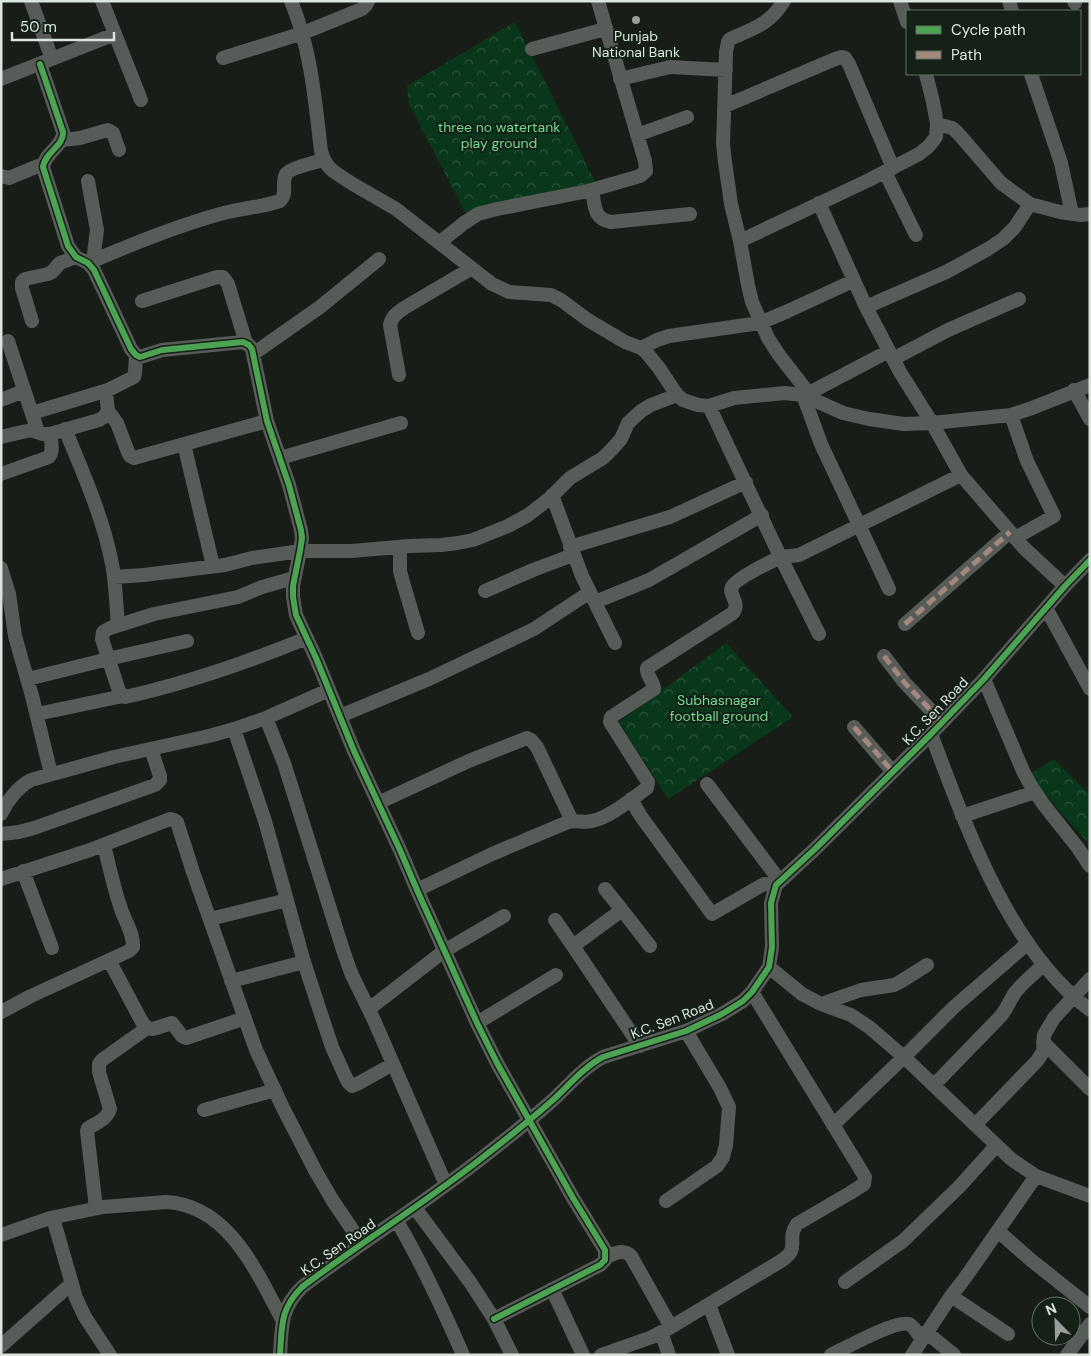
<svg xmlns="http://www.w3.org/2000/svg" width="1091" height="1356" font-family="'DM Sans',sans-serif">
	<style>
		.forest { fill: url(#forest-crowns) }
		.lines { fill: none; stroke-linecap: round; stroke-linejoin: round }
		.minor { stroke: #585c59; stroke-width: 14 }
		.quiet { stroke: #a5887d; stroke-width: 5; stroke-dasharray: 10 5; stroke-linecap: butt }
		.cycleway-casing { stroke: #152017; stroke-width: 9 }
		.cycleway { stroke: #4ca352; stroke-width: 6 }
		.poi-dot { fill: #979e99; stroke: #152017; stroke-width: 2 }
		.labels { text-anchor: middle; stroke-width: 4; stroke-linejoin: round; paint-order: stroke }
		.poi-label { font-size: 14px; fill: #dce4de; stroke: #152017 }
		.park-label { font-size: 14px; fill: #74da8f; stroke: #152017 }
		.street-label { font-size: 14px; fill: #dce4de; stroke: #152017 }
	</style>
	<defs>
		<pattern id="forest-crowns" width="20" height="18" patternUnits="userSpaceOnUse" patternTransform="scale(1.25)"><rect width="20" height="18" fill="#09371b"/><path d="M2 6a3 3 0 1 1 6 0M12 15a3 3 0 1 1 6 0" fill="none" stroke="#2c543c"/></pattern>
	</defs>
	<rect width="100%" height="100%" fill="#181d18"/>
	<path class="forest" d="M 515,22 L 596,183 L 465,212 L 409,104 L 407,86 Z
		M 726,643 L 793,717 L 668,799 L 619,722 Z
		M 1054,759 L 1090,795 L 1090,845 L 1061,813 L 1030,774 Z"/>
	<g class="lines">
		<path class="minor" d="M 31,1 L 52,59
			M 102,1 L 141,100
			M 291,1 C 311,49 315,100 321,151 L 324,160 L 328,166 L 333,171 L 351,183 L 396,209 L 492,284 L 509,292 L 551,295 L 561,300 L 588,320 L 625,342 L 641,348 L 646,352 L 659,368 L 677,395 L 683,400 L 698,405 L 709,406 L 734,398 L 785,393 L 803,395 L 843,413 L 869,419 L 904,424 L 932,423 L 1011,415 L 1032,408 L 1090,385
			M 784,1 C 769,25 754,28 730,39 L 728,42 L 726,52 L 723,144 L 725,162 L 731,204 L 740,241 L 748,285 L 752,302 L 768,338 L 779,355 L 814,400
			M 900,1 L 907,22
			M 1009,1 L 1012,11
			M 1074,1 L 1075,3
			M 532,49 L 605,29
			M 223,58 L 303,33 L 362,9 L 366,5 L 368,1
			M 40,64 L 63,132 C 64,146 45,152 43,167 L 68,246 L 76,257 L 88,263 L 94,270 L 131,349 L 136,355 L 140,357 L 162,350 L 243,342 L 249,345 L 252,349 L 267,421 L 289,485 L 301,530 L 302,538 L 300,551 L 293,586 L 293,597 L 296,615 L 316,658 L 354,751 L 400,850 L 417,890 L 477,1023 L 497,1063 L 573,1198 L 605,1250 L 605,1260 L 600,1265 L 494,1319
			M 1031,74 L 1061,163 L 1072,214
			M 1,79 L 115,34
			M 620,79 L 670,67 L 726,70
			M 725,106 L 835,59 L 842,57 L 845,58 L 849,64 L 893,168
			M 937,124 L 952,128 L 957,132 L 1001,183 L 1030,204 L 1060,212 L 1081,215 L 1090,214
			M 637,135 L 687,117
			M 62,140 L 80,138 L 108,130 L 113,133 L 119,150
			M 885,172 L 916,235
			M 1,176 L 9,178 L 43,164
			M 88,181 L 97,230 L 93,261
			M 592,190 C 595,205 593,219 611,222 L 690,214
			M 819,203 L 866,307 L 900,372 L 932,423 L 961,475 L 1024,548 L 1065,586
			M 740,241 L 869,180 L 919,154 L 929,146 L 936,137 L 937,124 L 933,102 L 926,74
			M 439,243 L 464,223 L 478,214 L 497,209 L 588,191 L 640,176 L 646,171 L 645,161 L 598,1
			M 88,263 C 132,244 178,225 224,213 C 243,208 262,207 280,201 C 288,193 281,183 286,174 C 290,168 316,162 324,160
			M 142,301 L 217,277 L 223,277 L 228,284 L 246,343
			M 866,307 L 946,272 L 988,249 L 1003,239 L 1015,227 L 1030,204
			M 32,321 L 22,288 L 22,282 L 25,279 L 48,274 L 52,272 L 60,263 L 76,257
			M 8,341 L 38,432
			M 641,348 L 657,340 L 669,336 L 760,323 L 788,311 L 853,281
			M 253,354 L 320,307 L 379,259
			M 893,359 L 948,330 L 1019,299
			M 399,375 L 390,325 C 392,316 397,313 404,308 L 472,268
			M 1074,390 L 1090,419
			M 809,393 L 889,351
			M 803,395 L 821,444 L 889,589
			M 1,400 L 24,391
			M 709,406 L 779,554 L 819,634
			M 108,411 L 117,423 L 128,452 L 130,456 L 134,458 L 267,421
			M 32,413 L 108,390
			M 1011,415 L 1027,461 L 1054,516 L 1015,538
			M 65,429 C 83,473 103,517 112,564 C 116,584 116,605 118,625
			M 1,437 L 31,430 L 43,434 L 50,434 L 99,420 L 104,417 L 108,411 L 106,392 L 108,390 L 134,377 L 135,373 L 136,355
			M 184,444 L 213,566
			M 280,458 L 401,423
			M 1,474 L 49,457 C 54,450 51,442 50,434
			M 552,495 L 582,576 L 615,643
			M 400,547 L 400,571 L 403,582 L 418,633
			M 570,547 L 670,517 L 746,482
			M 1,568 L 9,594 L 15,636 L 32,696 L 51,774
			M 114,577 L 144,575 L 225,565 L 252,558 L 300,551 L 352,551 L 409,546 L 441,545 L 458,543 L 473,540 L 508,526 L 528,515 L 550,498 L 570,478 L 603,458 L 612,449 L 621,439 L 628,423 L 641,411 L 651,405 L 677,395
			M 294,578 L 262,587 L 238,597 L 154,614 L 110,628 L 103,632 L 102,639 L 119,691 L 121,694 L 125,697 C 188,683 248,662 307,638
			M 485,591 L 533,570 L 573,555
			M 595,602 L 649,580 L 762,515
			M 1046,608 L 1090,689
			M 905,624 L 1010,532
			M 884,656 L 904,682 L 942,722
			M 28,679 L 108,659 L 187,641
			M 984,679 L 1023,771 L 1031,786 L 1044,805 L 1078,848 L 1090,866
			M 37,714 L 123,696
			M 340,716 L 429,679 L 534,629 L 590,592
			M 266,718 L 284,763 L 343,950 L 351,973 L 373,1018 L 446,1185
			M 854,727 L 893,772
			M 234,729 L 265,821 L 304,962 L 320,1011 L 332,1047 L 345,1076 L 348,1082 L 352,1086 L 359,1083 L 393,1064
			M 931,734 C 966,826 1008,949 1090,1010
			M 707,784 L 780,881
			M 631,799 L 640,815 L 712,914 L 764,884 L 776,885
			M 378,803 L 471,760 L 527,738 L 531,740 L 537,747 L 572,821
			M 1,814 C 7,801 18,787 31,780 L 114,757 L 209,736 L 234,729 L 266,718 L 329,690
			M 962,816 L 1035,792
			M 1,834 L 19,832 L 34,828 L 155,785 L 160,780 L 160,776 L 151,749
			M 23,871 L 52,948
			M 1,879 L 90,850 L 170,819 L 174,820 L 177,822 L 193,872 L 256,1050 L 282,1106 L 316,1172 L 333,1201 L 362,1244
			M 605,889 L 622,910
			M 417,890 L 492,854 L 568,822 C 576,820 584,823 592,821 C 609,818 633,798 647,788 L 648,782 L 610,722 L 611,717 L 654,689 C 654,681 646,676 647,668 L 733,613 C 741,602 728,595 732,587 C 735,579 770,562 779,558 C 785,556 793,556 799,555 L 961,475
			M 210,919 L 287,900
			M 555,920 L 573,946 L 640,1046
			M 573,946 L 622,910 L 650,946
			M 109,960 L 142,1022 L 147,1028 L 153,1029 L 172,1023 L 182,1036 L 186,1038 L 245,1018
			M 769,967 L 802,994 L 821,1004 L 851,1015 L 869,1027 L 904,1057 L 1011,1159 L 1036,1176 L 1090,1196
			M 231,981 L 304,962
			M 821,1004 L 861,990 L 894,985 L 900,982 L 927,965
			M 369,1009 L 444,951 L 504,916
			M 1,1012 L 31,996 L 129,951 L 133,947 C 134,934 125,921 121,909 C 114,888 109,866 104,845
			M 477,1023 L 556,975
			M 1043,1042 L 1090,1089
			M 934,1085 L 999,1018 C 1006,1011 1009,1002 1014,994 C 1022,983 1034,974 1043,965
			M 204,1110 L 275,1090
			M 833,1125 L 904,1057 L 954,1007 L 1028,943
			M 975,1125 L 1037,1061 L 1043,1052 L 1044,1035 L 1054,1018 L 1090,979
			M 666,1201 L 717,1166 L 723,1157 L 726,1145 L 729,1107 L 720,1088 L 686,1031
			M 96,1208 L 87,1131 L 88,1128 C 97,1123 107,1119 110,1109 L 99,1072 L 99,1064 L 102,1060 L 147,1028
			M 415,1208 L 470,1282 L 494,1319 L 512,1355
			M 53,1218 L 76,1298 L 85,1317 L 110,1355
			M 397,1221 C 422,1264 443,1309 463,1355
			M 998,1231 L 1031,1260 L 1090,1307
			M 1,1235 L 50,1218 L 103,1207 L 166,1202 C 229,1205 257,1273 283,1321
			M 606,1257 C 614,1254 623,1248 631,1256 L 671,1327
			M 845,1282 L 903,1241 L 959,1187 L 996,1146
			M 552,1289 L 583,1355
			M 951,1296 L 1008,1334
			M 709,1305 L 728,1355
			M 661,1332 L 669,1355
			M 926,1332 L 954,1355
			M 1,1346 L 71,1284
			M 280,1355 C 282,1326 280,1309 302,1287 C 363,1241 428,1201 487,1154 C 510,1136 533,1118 554,1099 C 570,1084 584,1067 603,1057 L 686,1031 L 705,1022 L 722,1014 L 743,1001 L 752,992 L 769,967 L 772,947 L 771,903 L 776,885 L 815,849 L 931,734 L 984,679 L 1065,586 L 1090,560
			M 601,1355 L 652,1337 L 671,1327 L 781,1261 C 802,1247 785,1241 797,1224 L 850,1193 L 864,1184 L 865,1177 L 859,1167 L 752,992
			M 831,1355 C 845,1348 896,1320 909,1324 C 914,1326 918,1335 922,1339
			M 912,1355 L 951,1296 L 965,1278 L 1036,1176
			M 1067,1355 L 1090,1324"/>
		<path class="quiet" d="M 905,624 L 1010,532
			M 884,656 L 904,682 L 942,722
			M 854,727 L 893,772"/>
		<defs>
			<path id="cycleway" d="M 40,64 L 63,132 C 64,146 45,152 43,167 L 68,246 L 76,257 L 88,263 L 94,270 L 131,349 L 136,355 L 140,357 L 162,350 L 243,342 L 249,345 L 252,349 L 267,421 L 289,485 L 301,530 L 302,538 L 300,551 L 293,586 L 293,597 L 296,615 L 316,658 L 354,751 L 400,850 L 417,890 L 477,1023 L 497,1063 L 573,1198 L 605,1250 L 605,1260 L 600,1265 L 494,1319
				M 280,1355 C 282,1326 280,1309 302,1287 C 363,1241 428,1201 487,1154 C 510,1136 533,1118 554,1099 C 570,1084 584,1067 603,1057 L 686,1031 L 705,1022 L 722,1014 L 743,1001 L 752,992 L 769,967 L 772,947 L 771,903 L 776,885 L 815,849 L 931,734 L 984,679 L 1065,586 L 1090,560"/>
		</defs>
		<use href="#cycleway" class="cycleway-casing"/>
		<use href="#cycleway" class="cycleway"/>
	</g>
	<circle class="poi-dot" cx="636" cy="20" r="5"/>
	<g class="labels">
		<g class="poi-label">
			<text x="636" y="41">Punjab<tspan x="636" dy="16">National Bank</tspan></text>
		</g>
		<g class="park-label">
			<text x="499" y="132">three no watertank<tspan x="499" dy="16">play ground</tspan></text>
			<text x="719" y="705">Subhasnagar<tspan x="719" dy="16">football ground</tspan></text>
		</g>
		<g class="street-label">
			<text transform="translate(935 711) rotate(-46)" y="5">K.C. Sen Road</text>
			<text transform="translate(672 1019) rotate(-21)" y="5">K.C. Sen Road</text>
			<text transform="translate(338 1247) rotate(-35)" y="5">K.C. Sen Road</text>
		</g>
	</g>
	<rect width="1091" height="1356" fill="none" stroke="#dce4de" stroke-width="5"/>
	<rect x="906" y="10" width="175" height="65" fill="#152017" stroke="#656e67"/>
	<rect x="916" y="26" width="25" height="8" fill="#4ca352" stroke="#656e67"/>
	<text x="951" y="35" font-size="15" fill="#dce4de">Cycle path</text>
	<rect x="916" y="51" width="25" height="8" fill="#a5887d" stroke="#656e67"/>
	<text x="951" y="60" font-size="15" fill="#dce4de">Path</text>
	<g transform="translate(1056 1321) rotate(337)"><circle r="24" fill="#152017" stroke="#656e67"/>
	<path d="M0-4L9 19L0 12L-9 19Z" fill="#979e99"/>
	<text y="-8" font-size="14" font-weight="bold" text-anchor="middle" fill="#dce4de">N</text>
	</g>
	<path d="M12 32v8h102v-8" fill="none" stroke="#dce4de" stroke-width="2.5"/>
	<text x="20" y="32" font-size="15" fill="#dce4de" stroke="#152017" stroke-width="4" paint-order="stroke">50 m</text>
</svg>
